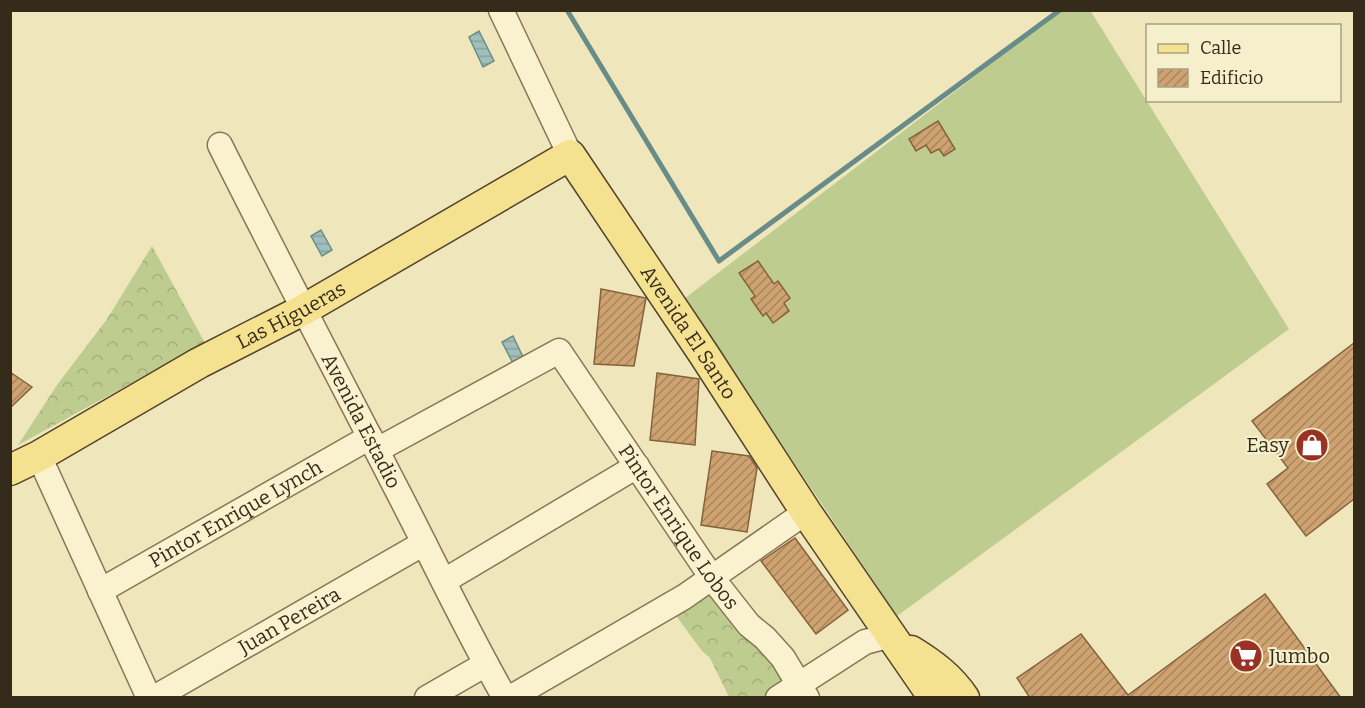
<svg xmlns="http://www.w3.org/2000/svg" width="1365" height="708" font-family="Bitter,serif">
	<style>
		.forest { fill: url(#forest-crowns) }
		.pitch { fill: #becc90 }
		.water { fill: url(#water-rules); stroke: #688d88; stroke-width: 1.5 }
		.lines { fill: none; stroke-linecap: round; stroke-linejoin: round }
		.stream { stroke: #688d88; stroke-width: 5 }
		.building { fill: url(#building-hatch); stroke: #86623b; stroke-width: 1.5 }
		.minor-casing { stroke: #867655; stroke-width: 27 }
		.major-casing { stroke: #53432a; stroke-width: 33 }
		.minor { stroke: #faf2cf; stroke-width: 24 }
		.major { stroke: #f4e291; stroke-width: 30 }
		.labels { text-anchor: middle; stroke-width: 4.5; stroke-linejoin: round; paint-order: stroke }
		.street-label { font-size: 20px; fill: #352b1b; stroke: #f6efcc }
		.poi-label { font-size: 20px; fill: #352b1b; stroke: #f6efcc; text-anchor: end }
	</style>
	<defs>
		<pattern id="forest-crowns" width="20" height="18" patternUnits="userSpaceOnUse" patternTransform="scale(1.5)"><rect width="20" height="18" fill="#becc90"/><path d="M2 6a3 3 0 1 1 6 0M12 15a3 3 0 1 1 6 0" fill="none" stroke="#a4af7c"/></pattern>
		<pattern id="water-rules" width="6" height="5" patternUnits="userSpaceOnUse" patternTransform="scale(1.5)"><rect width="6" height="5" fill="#a0bfba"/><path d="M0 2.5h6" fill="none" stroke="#8aa49f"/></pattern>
		<pattern id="building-hatch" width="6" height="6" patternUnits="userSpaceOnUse" patternTransform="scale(1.5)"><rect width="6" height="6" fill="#cea371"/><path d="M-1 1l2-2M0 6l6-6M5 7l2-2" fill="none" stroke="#a8855c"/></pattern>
	</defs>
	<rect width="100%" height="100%" fill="#efe6bc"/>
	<path class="forest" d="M 152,246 L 205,343 L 18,445 L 57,385 L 107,319 Z
		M 706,585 L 786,681 L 763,697 L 729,697 L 710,658 L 702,651 L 671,609 Z"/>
	<path class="pitch" d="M 1090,10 L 1289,329 L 897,616 L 684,299 L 1060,11 Z"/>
	<path class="water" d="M 479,31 L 494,61 L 483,67 L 469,37 Z
		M 321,230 L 332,250 L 322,256 L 311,236 Z
		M 513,336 L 523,357 L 513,363 L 502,342 Z"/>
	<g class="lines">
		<path class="stream" d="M 567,10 L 719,261 L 1060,10"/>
	</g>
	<path class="building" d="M 938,121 L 955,149 L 944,156 L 939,149 L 931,153 L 926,145 L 916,151 L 909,139 Z
		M 758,261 L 774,284 L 778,281 L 790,298 L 784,303 L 789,311 L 773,323 L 766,313 L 763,316 L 751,299 L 755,296 L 739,273 Z
		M 601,289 L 646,298 L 634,366 L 594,364 Z
		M 1354,343 L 1354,499 L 1306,536 L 1267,484 L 1288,468 L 1252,421 Z
		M 10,372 L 32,387 L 10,408 Z
		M 657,373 L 699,379 L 695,445 L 650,440 Z
		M 712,451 L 749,456 L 757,468 L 747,532 L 701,525 Z
		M 795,538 L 848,610 L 816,634 L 761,561 Z
		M 1265,594 L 1341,698 L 1030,698 L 1017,678 L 1081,634 L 1128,695 Z"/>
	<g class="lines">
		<defs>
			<g id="minor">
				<path d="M 501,10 L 570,155"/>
				<path id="s1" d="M 220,145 C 277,259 336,371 394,484 C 431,555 465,628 505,698"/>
				<path id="s2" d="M 377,450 L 559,351 L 712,578 L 749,625 L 765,638 L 783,658 L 807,698"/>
				<path d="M 39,456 L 149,698"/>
				<path d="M 444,581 L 637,466"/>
				<path id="s3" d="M 100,591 L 370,437"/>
				<path id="s4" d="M 154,698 L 424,543"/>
				<path d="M 427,698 L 486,664"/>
				<path d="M 510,698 L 684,597 L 806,512"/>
				<path d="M 778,698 L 865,642 L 884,637 L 898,644"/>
			</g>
			<g id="major">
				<path id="s5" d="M 10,470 L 39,456 L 199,363 L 303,310 L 570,155 L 703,353 L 806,512 L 934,698"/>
				<path d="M 911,651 C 932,664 950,677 964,698"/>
			</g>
		</defs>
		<use href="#minor" class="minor-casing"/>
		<use href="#major" class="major-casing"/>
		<use href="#minor" class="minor"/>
		<use href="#major" class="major"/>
	</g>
	<defs>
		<symbol id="shop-disc" viewBox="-11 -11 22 22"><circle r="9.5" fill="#973224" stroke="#f6efcc"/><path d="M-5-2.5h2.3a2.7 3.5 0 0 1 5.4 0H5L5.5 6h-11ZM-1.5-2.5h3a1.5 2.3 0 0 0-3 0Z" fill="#fff"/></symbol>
		<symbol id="supermarket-disc" viewBox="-11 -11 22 22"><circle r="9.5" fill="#973224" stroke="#f6efcc"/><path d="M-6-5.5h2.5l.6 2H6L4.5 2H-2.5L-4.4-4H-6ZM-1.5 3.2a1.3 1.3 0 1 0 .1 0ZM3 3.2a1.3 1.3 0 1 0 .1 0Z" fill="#fff"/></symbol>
	</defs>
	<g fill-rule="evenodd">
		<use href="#shop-disc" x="1293" y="426" width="38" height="38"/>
		<use href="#supermarket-disc" x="1227" y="637" width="38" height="38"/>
	</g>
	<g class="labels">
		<g class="street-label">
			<text dy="7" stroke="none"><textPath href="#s5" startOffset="321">Las Higueras</textPath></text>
			<text dy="7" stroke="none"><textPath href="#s5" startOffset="856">Avenida El Santo</textPath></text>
			<text dy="7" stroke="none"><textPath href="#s1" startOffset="310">Avenida Estadio</textPath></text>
			<text dy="7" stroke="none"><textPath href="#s3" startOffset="156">Pintor Enrique Lynch</textPath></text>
			<text dy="7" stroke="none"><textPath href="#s2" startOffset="420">Pintor Enrique Lobos</textPath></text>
			<text dy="7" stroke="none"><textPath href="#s4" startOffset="156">Juan Pereira</textPath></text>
		</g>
		<g class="poi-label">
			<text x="1289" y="452">Easy</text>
			<text x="1269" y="663" text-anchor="start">Jumbo</text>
		</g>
	</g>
	<rect width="1365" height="708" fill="none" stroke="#352b1b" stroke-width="24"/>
	<rect x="1146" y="24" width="195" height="78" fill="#f6efcc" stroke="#a9a185" stroke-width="1.5"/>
	<rect x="1158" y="44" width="30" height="9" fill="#f4e291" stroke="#a9a185" stroke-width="1.5"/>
	<text x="1200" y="54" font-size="18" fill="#352b1b">Calle</text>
	<rect x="1158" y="69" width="30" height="18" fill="url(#building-hatch)" stroke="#a9a185" stroke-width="1.5"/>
	<text x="1200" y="84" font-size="18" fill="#352b1b">Edificio</text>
</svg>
